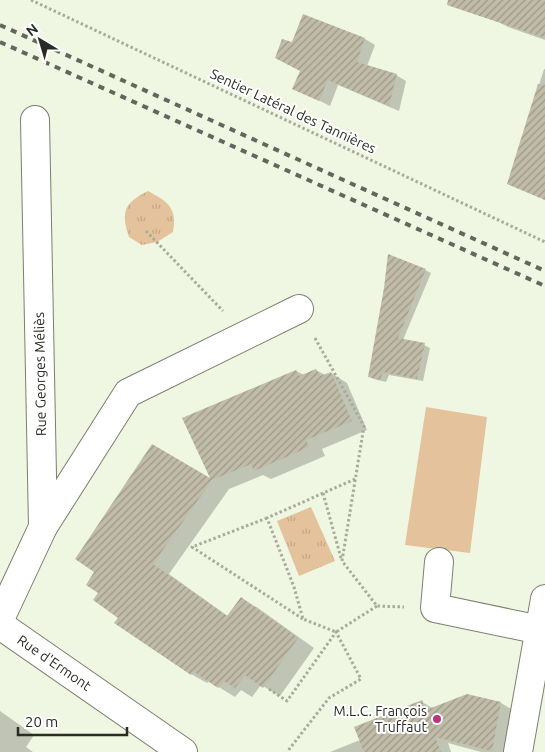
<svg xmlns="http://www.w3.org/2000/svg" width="545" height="752" viewBox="0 0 545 752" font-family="Ubuntu,sans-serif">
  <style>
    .park { fill: url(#park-tufts) }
    .garden { fill: #e4c29c }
    .shadow { fill: #0003 }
    .building { fill: url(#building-hatch) }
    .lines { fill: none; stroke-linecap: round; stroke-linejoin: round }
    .minor-casing { stroke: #79806e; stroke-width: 30 }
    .path { stroke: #a6ac9c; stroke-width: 3; stroke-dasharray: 2.5 2.5; stroke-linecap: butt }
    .minor { stroke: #fff; stroke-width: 28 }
    .rail { stroke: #63675b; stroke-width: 4; stroke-dasharray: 6 6; stroke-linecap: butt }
    .poi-dot { fill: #b53682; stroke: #fff; stroke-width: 2 }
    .labels { text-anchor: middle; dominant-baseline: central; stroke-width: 4; stroke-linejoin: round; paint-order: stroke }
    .street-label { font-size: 14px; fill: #292c24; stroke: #fff }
    .poi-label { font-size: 14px; fill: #292c24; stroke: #fff; text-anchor: end }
  </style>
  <defs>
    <pattern id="park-tufts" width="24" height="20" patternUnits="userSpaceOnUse" patternTransform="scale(1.25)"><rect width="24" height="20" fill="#e4c29c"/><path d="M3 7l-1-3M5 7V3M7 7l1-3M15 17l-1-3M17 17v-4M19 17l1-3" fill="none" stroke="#c4a786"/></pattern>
    <pattern id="building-hatch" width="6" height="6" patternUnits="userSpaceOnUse" patternTransform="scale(1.25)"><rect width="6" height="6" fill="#c0bca8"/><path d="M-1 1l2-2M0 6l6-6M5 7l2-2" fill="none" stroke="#9c9989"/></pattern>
  </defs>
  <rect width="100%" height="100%" fill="#eff6e2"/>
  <g class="park">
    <path d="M148,191C168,202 177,207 173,232L157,242L142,245L129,237C121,213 123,203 148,191Z"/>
    <polygon points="311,507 335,561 299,576 277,521"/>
  </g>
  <polygon class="garden" points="426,407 487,417 470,553 405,545"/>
  <g class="shadow">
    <polygon points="504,0 545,0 545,40 508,27 497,21"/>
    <polygon points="304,16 365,39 375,45 367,66 396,75 406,81 399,111 338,85 330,106 294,88 301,71 293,44"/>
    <polygon points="544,69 545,69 545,200 509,183"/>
    <polygon points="425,270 431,273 403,340 424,345 430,348 423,381 389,375 386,382 374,379 369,376 385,288"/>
    <polygon points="316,370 325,375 331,373 347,383 367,430 322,449 325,456 271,479 263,475 229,489 169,574 229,617 242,599 258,608 314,648 280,696 261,685 252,697 241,690 235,697 209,681 207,683 191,674 120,617 169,455 212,481 184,419 296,371 304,375"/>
    <polygon points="467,695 501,703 515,711 508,752 481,752 448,743 451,752 330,752 360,740 422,702 434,709"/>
    <polygon points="0,711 34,735 26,747 33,752 0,752"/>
  </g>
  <g class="building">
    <polygon points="448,0 545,0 545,38 447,5"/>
    <polygon points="303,14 365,38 357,62 397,74 389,106 328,80 319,101 292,89 300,71 275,58 282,39 292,42"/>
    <polygon points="538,84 545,85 545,200 507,184"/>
    <polygon points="388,254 426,269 398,338 425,343 417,379 383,372 380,380 368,377 384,288"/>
    <polygon points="316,369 320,376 331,372 352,421 306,440 309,447 254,471 251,464 212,480 153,564 227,616 241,597 298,638 263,688 245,675 235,688 224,681 218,688 193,671 191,675 114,623 118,618 93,600 98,593 86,585 94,572 75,559 152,444 210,478 182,418 296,370 299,376"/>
    <polygon points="467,694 501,702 492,751 435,737 441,752 364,752 354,727 422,700 426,710"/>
  </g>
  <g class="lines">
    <defs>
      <g id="minor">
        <polyline points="43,527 128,393 299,309"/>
        <polyline points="439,562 435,608 545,631"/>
        <polyline points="0,619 43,527 35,120"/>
        <path id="s1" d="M0,625L183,752"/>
        <polyline points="518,752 545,599"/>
      </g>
    </defs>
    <use href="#minor" class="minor-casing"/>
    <g class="path">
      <polyline points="31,0 545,242"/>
      <polyline points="146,231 223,311"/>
      <polyline points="315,338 364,426 342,561 377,606 404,607"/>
      <polyline points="355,479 267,518 294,587 303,619 336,632 377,606"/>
      <polyline points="323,493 341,558"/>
      <polyline points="267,518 192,547 303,619"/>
      <polyline points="269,689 287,701 336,632 361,679 329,698 287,752"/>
    </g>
    <use href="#minor" class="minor"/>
    <g class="rail">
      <polyline points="0,25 545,271"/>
      <polyline points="0,42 545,286"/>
    </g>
  </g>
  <circle class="poi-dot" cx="437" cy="719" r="5"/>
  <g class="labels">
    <g class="street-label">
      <text transform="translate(293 111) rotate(25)">Sentier Latéral des Tannières</text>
      <text transform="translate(40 374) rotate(-91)">Rue Georges Méliès</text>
      <text stroke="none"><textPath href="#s1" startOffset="66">Rue d'Ermont</textPath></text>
    </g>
    <g class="poi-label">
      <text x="427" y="711">M.L.C. François<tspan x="427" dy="16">Truffaut</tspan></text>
    </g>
  </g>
  <g transform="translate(40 40) rotate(322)" stroke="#ffffff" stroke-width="4" paint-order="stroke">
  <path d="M0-4L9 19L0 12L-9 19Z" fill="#292c24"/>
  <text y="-8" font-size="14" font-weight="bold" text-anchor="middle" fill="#292c24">N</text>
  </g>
  <path d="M18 727v8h109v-8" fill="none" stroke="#292c24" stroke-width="2.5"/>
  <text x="25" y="727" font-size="15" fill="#292c24" stroke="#ffffff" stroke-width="4" paint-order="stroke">20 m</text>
</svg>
